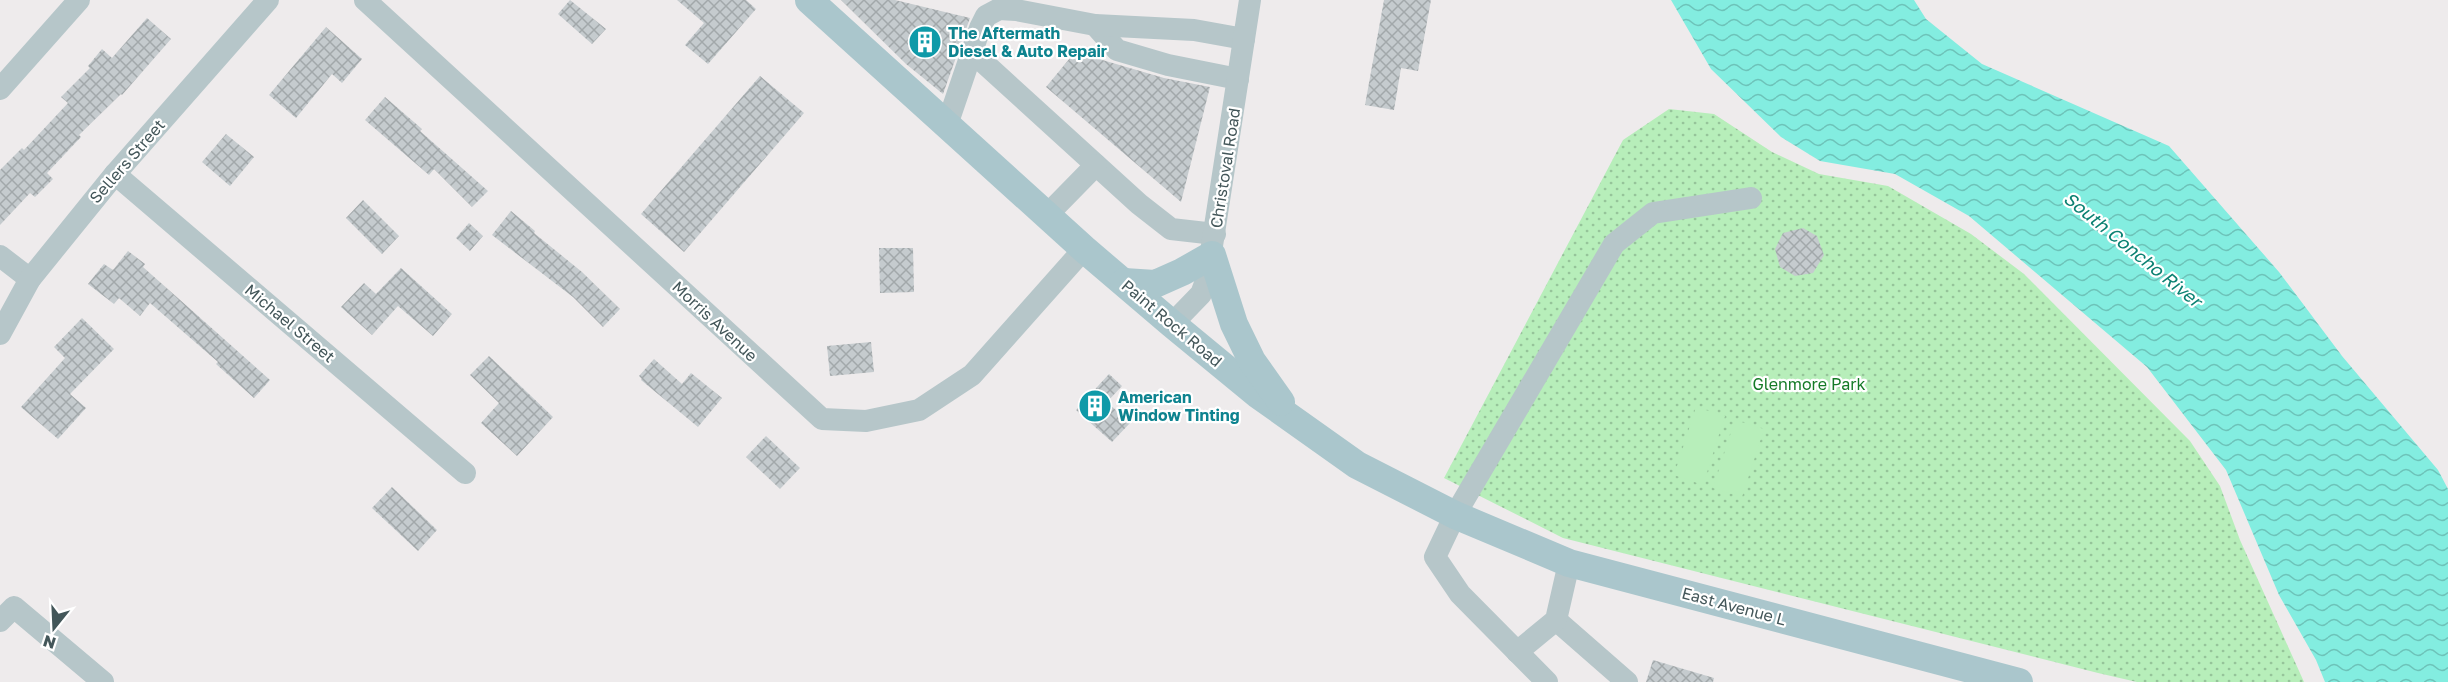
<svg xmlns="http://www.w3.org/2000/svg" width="2448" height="682" viewBox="0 0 2448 682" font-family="'Golos Text',sans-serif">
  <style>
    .park { fill: url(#park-dots) }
    .pitch { fill: #b7eeba }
    .water { fill: url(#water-waves) }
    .building { fill: url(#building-cross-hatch) }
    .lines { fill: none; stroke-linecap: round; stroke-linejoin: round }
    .minor { stroke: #b6c6c9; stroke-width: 22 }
    .major { stroke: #aac6cc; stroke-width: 28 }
    .labels { text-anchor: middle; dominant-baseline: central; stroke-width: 4.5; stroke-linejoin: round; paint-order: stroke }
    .culture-label { font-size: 16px; font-weight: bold; fill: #0d838f; stroke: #fff; text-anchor: start }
    .street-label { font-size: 16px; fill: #435659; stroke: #fff }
    .park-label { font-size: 16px; fill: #147a26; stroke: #fff }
    .water-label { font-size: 18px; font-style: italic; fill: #0b8172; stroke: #fff }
  </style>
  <defs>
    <pattern id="park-dots" width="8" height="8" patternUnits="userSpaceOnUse" patternTransform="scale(1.5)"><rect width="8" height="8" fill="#b7eeba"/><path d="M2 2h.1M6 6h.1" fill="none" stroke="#96c49a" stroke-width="1.8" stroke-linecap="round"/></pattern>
    <pattern id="water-waves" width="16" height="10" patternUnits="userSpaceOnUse" patternTransform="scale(1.5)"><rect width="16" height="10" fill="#83ede0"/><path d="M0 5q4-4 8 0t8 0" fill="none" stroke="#6dc3b9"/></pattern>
    <pattern id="building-cross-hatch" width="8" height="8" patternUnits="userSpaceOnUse" patternTransform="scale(1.5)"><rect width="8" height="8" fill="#c5cbce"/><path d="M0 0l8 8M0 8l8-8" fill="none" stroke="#a2a8aa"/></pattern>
  </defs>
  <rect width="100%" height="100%" fill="#eeebec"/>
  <polygon class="park" points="1669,109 1714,114 1772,152 1819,174 1888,186 1971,234 2024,274 2190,441 2220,486 2240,540 2304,682 2137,682 2098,673 1563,538 1444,478 1623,140"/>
  <g class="pitch">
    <polygon points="1696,407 1725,416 1703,485 1674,475"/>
    <polygon points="1735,420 1764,429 1742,497 1713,488"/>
  </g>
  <polygon class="water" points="1671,0 1914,0 1926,19 1982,64 2169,146 2279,272 2342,356 2438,470 2448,489 2448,682 2325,682 2316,660 2279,595 2226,470 2147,367 1969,216 1895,174 1820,161 1781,137 1711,69"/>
  <g class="building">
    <polygon points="570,0 606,29 592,44 558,14"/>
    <polygon points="677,0 746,0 756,9 708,64 685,45 704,23"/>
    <polygon points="841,0 895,0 970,18 943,94 906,64"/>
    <polygon points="1384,0 1431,0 1418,71 1401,68 1394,110 1365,105"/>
    <polygon points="147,18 171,39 122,95 121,94 79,135 81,137 47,173 53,179 35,197 30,193 0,225 0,170 22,148 24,150 68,103 61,97 90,68 88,66 102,49 112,58"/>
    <polygon points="326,27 362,59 342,83 332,74 296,118 269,95"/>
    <polygon points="1075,52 1164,78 1210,87 1181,202 1046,87"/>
    <polygon points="760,76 804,113 684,252 641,214"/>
    <polygon points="385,97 422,129 420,131 488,191 472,207 434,169 429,175 365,120"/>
    <polygon points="226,134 254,157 230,186 202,162"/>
    <polygon points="363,200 399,236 382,254 346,218"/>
    <polygon points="511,211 535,231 534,233 582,272 620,309 603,327 573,297 492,235"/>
    <polygon points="469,223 483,236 470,251 456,238"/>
    <polygon points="1803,228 1817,236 1824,255 1813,273 1795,276 1780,267 1775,249 1783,233"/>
    <polygon points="879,248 913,248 914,292 880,293"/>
    <polygon points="128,251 145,264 143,267 270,380 254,398 216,364 218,362 150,303 140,316 119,298 114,304 88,284 104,264 113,270"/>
    <polygon points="401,268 452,314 433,336 398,306 372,335 341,307 364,283 376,294"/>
    <polygon points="82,318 114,349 70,394 86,408 58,439 21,407 65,358 54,347"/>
    <polygon points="871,342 874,372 830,376 827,346"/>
    <polygon points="489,356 553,417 517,456 481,423 499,403 470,375"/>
    <polygon points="654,359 682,384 691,373 722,398 698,427 641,380 642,379 639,376"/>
    <polygon points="1109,374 1122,386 1107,402 1130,423 1112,442 1076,410"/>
    <polygon points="766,436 800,468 780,489 746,457"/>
    <polygon points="392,487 437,530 418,551 372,508"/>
    <polygon points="1653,660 1714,678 1713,682 1646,682"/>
  </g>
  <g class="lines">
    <g class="minor">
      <polyline points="365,0 822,419 866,421 919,410 972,375 1084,249"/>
      <polyline points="1095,25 1117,50 1168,65 1238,79"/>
      <polyline points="972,52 1139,204 1171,229 1215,234"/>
      <polyline points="0,89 79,0"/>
      <polyline points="947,125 980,28 986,16 999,9 1016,10 1095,25 1194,30 1244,39"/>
      <polyline points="115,174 465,473"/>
      <polyline points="1047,215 1096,165"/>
      <polyline points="0,256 30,279"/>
      <polyline points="1172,324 1201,294 1207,278 1250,0"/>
      <polyline points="0,334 30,279 115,174 268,0"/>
      <polyline points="1556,620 1627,682"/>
      <polyline points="0,621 14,607 103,682"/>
      <polyline points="1517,652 1556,620 1569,563"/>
      <polyline points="1547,682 1460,594 1435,557 1455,515 1614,244 1653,213 1751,198"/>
    </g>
    <g class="major">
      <polyline points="809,0 1084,249 1172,324 1257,394 1357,465 1455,515 1569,563 2019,682"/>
      <polyline points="1124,282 1155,284 1182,272 1212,255 1234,324 1252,361 1281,402"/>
    </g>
  </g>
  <defs>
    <symbol id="building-disc" viewBox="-11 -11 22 22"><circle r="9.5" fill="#0f9aa8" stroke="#fff"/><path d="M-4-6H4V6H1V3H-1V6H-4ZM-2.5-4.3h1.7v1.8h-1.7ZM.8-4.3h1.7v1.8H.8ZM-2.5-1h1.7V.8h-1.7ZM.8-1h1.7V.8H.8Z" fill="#fff"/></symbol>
  </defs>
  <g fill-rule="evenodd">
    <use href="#building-disc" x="906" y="23" width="38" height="38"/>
    <use href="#building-disc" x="1076" y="387" width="38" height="38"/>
  </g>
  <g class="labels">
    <g class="culture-label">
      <text x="948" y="33">The Aftermath<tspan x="948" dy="18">Diesel &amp; Auto Repair</tspan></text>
      <text x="1118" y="397">American<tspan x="1118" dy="18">Window Tinting</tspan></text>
    </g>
    <g class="street-label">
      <text transform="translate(127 161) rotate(-49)">Sellers Street</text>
      <text transform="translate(1225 168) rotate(-81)">Christoval Road</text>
      <text transform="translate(715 321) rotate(43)">Morris Avenue</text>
      <text transform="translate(290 323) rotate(40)">Michael Street</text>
      <text transform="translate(1172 323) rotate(40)">Paint Rock Road</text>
      <text transform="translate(1734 606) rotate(15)">East Avenue L</text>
    </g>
    <g class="park-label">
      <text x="1809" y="384">Glenmore Park</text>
    </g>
    <g class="water-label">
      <text transform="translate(2133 249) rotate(39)">South Concho River</text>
    </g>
  </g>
  <g transform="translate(54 628) rotate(198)" stroke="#ffffff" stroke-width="4.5" paint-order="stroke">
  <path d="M0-4.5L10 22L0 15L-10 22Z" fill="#435659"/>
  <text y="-9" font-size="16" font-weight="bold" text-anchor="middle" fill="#435659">N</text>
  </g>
</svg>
